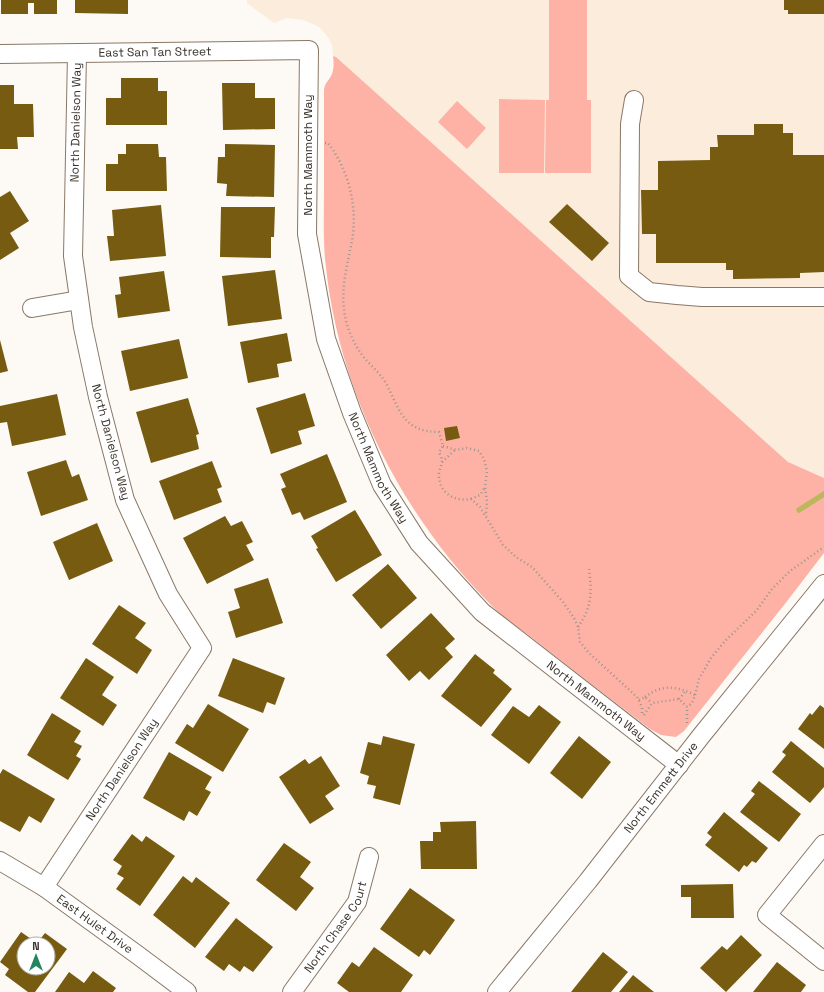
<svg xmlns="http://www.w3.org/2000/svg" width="824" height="992" viewBox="0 0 824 992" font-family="'Space Grotesk',sans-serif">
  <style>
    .built { fill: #fbecdc }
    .green { fill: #fdb2a5 }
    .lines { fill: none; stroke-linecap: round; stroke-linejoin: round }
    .stream { stroke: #bdb75b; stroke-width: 5.5 }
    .building { fill: #765b11; fill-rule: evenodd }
    .minor-casing { stroke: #8a7866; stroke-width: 20 }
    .path { stroke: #9b958f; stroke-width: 2.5; stroke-dasharray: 1 3; stroke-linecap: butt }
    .minor { stroke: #fff; stroke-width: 18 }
    .labels { text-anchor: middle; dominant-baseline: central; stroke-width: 4; stroke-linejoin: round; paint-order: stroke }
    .street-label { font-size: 12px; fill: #3a332b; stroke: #fff }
  </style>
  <rect width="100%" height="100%" fill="#fdf9f5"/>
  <polygon class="built" points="247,0 824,0 824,478 788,462 336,57 333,56 332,45 328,37 319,27 304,20 287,18 274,23 247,3"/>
  <g class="green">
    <polygon points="549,0 587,0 587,100 591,100 591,173 545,173 546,100 549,100"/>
    <path d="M333,56L336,57L788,462L824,478V553L788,600L684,731L676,737L661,735L650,729C613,701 577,673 541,645C525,632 507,621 493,607C400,514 337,389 325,258C323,235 324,210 324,186C324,154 324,122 324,90C325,82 328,82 331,76C334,70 334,63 333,56Z"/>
    <polygon points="499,99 545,100 544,173 499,173"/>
    <polygon points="457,101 486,128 467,149 438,122"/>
  </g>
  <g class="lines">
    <polyline class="stream" points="799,510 824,494"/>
  </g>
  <g class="building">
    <polygon points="1,0 57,0 57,14 34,14 34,3 28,3 28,14 1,14"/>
    <polygon points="75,0 128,0 128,14 75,13"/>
    <polygon points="784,0 824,0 824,14 788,14 788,10 784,10"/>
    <polygon points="121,78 158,78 158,91 167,91 167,125 106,125 106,98 121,98"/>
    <polygon points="222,83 255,83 255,98 275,98 275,129 223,130"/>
    <polygon points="0,85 14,85 14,104 33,104 34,137 17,137 18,149 0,149"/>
    <polygon points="754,124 783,124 783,133 793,133 793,155 824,155 824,272 800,273 800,278 733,279 733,270 726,270 726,263 656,263 656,234 642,234 641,190 658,190 658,161 710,160 710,147 718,147 717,135 754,135"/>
    <polygon points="126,144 158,144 159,157 166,157 167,191 106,191 106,164 118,164 118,154 126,154"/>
    <polygon points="225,144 275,145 274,197 226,196 227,184 217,183 218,157 225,157"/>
    <polygon points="10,191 29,221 10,233 19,248 0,260 0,197"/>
    <polygon points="567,204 609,243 592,261 549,222"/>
    <polygon points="161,205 166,256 110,261 107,236 114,236 112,210"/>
    <polygon points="221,207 275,207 274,237 271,237 271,258 220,257"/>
    <polygon points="275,270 282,319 228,326 222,276"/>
    <polygon points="164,271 170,311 118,318 115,295 121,294 119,277"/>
    <polygon points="287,333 292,361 277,364 279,377 248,383 240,342"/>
    <polygon points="179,339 188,378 130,391 121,351"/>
    <polygon points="0,340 8,371 0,373"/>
    <polygon points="305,393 315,426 298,431 302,444 271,454 256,408"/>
    <polygon points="57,394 66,435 12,446 7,422 0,423 0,406"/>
    <polygon points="188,398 199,434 196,435 199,449 151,463 136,412"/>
    <polygon points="457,426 460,438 446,441 444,428"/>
    <polygon points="327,454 347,502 304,520 300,512 292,515 281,489 286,487 280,474"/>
    <polygon points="66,460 72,477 79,474 88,500 41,516 27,472"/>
    <polygon points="212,461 222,487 217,489 222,502 174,520 159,481"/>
    <polygon points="355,510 382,555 336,582 316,549 318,548 311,536"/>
    <polygon points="225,516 231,526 242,521 253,542 246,545 254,560 207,584 183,538"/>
    <polygon points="97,523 113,561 69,580 53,542"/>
    <polygon points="388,564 417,598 381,629 352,595"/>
    <polygon points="268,578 283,623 236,638 228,612 240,608 234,589"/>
    <polygon points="119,605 146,623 135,638 152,650 137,674 92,644"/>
    <polygon points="431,613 455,639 445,648 453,657 429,680 420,671 409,681 386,655"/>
    <polygon points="475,654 495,670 493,673 512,689 481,727 441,696"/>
    <polygon points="86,658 114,677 102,695 117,705 103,726 60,698"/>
    <polygon points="233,658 285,678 275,705 267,702 263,713 218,696"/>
    <polygon points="208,704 249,729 223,772 175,743 187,724 193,728"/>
    <polygon points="539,705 561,722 529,764 491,735 513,706 529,717"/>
    <polygon points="820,705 824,708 824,749 798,729 810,713 812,715"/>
    <polygon points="52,713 81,731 74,742 82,746 76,756 81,759 68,780 27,755"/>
    <polygon points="383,736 415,744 400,805 373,798 376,786 367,784 369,776 360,773 368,742 381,745"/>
    <polygon points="579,736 611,762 582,799 550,773"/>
    <polygon points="791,741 824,768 824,787 810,803 772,772 786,755 782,752"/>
    <polygon points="169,752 212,777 205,789 211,792 197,816 189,811 184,821 143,798"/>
    <polygon points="321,756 340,786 325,796 334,809 310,824 279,777 305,759 309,764"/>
    <polygon points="3,769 55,799 41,823 29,816 20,832 0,821 0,774"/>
    <polygon points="759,781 801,814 779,842 740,812 755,794 751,791"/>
    <polygon points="724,812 768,848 756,863 752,861 747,867 744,865 739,872 705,845 712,837 707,833"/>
    <polygon points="476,821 477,869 421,869 420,841 433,841 433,832 441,832 440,822"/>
    <polygon points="132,834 142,842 146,836 175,856 140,906 116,889 124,878 117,874 122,866 113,860"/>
    <polygon points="284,843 311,862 300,877 314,888 296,911 256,880"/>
    <polygon points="183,876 192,883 196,877 230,903 195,948 153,915"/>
    <polygon points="733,884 734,918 691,918 691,897 681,897 681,885"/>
    <polygon points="410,888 455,920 430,955 424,950 419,957 380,929"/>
    <polygon points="236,918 273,947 253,972 244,966 240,972 229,964 224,971 205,957"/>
    <path d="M21,932L37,943L45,933L67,949L35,992H28L5,975L9,969L0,962ZM24,944H48V968H24Z"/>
    <polygon points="741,935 762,955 726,992 700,968 722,946 727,950"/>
    <polygon points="374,947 413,975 401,992 349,992 337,983 352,962 359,967"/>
    <polygon points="603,952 628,972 611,992 571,992"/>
    <polygon points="777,962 806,985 801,992 753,992"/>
    <polygon points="93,971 116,988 113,992 55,992 69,972 84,983"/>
    <polygon points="633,975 654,992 619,992"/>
  </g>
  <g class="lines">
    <defs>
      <g id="minor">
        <path id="s1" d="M0,54L309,50L307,234L326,339L352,413L382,485L419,543L482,612L679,765"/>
        <polyline points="634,100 630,124 629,276 649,292 677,295 702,297 824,297"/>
        <polyline points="32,308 79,300"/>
        <polyline points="824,844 767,915 824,961"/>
        <path id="s2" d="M0,861L44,887L139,956L187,992"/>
        <path id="s3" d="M44,887L202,648L168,594L125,500L98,397L83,327L73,256L77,54"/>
        <path id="s4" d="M292,992L357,902L369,857"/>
        <path id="s5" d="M497,992L588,881L701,736L824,584"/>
      </g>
    </defs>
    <use href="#minor" class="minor-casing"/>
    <g class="path">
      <path d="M325,143H328C349,170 358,208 352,241C347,266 340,290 345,316C347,328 353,342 360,352C368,364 380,372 387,385C400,412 405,432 439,432L443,446L439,452C440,455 442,458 442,461C442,466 438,471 439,477C440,494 456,502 471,499L480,507L503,545L516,557L532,567L563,602L574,618L578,627L580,642L589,653L637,697L642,707V714"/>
      <polyline points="443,446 456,450 467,448 479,451 484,459 487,471 485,487 487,501 486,516"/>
      <polyline points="442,462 455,450"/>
      <polyline points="471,499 480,495 485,487"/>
      <path d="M578,627C592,607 592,593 589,569"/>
      <polyline points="695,695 699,679 711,658 725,641 757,610 772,589 790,571 824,547"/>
      <path d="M645,697C662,684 676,686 695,695L692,703L687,707"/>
      <polyline points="679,699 686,691"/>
      <polyline points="639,700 645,697 652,703"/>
      <polyline points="644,715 652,703 679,699 687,707 687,724"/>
    </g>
    <use href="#minor" class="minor"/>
  </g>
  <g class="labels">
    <g class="street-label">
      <text stroke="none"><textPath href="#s1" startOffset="155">East San Tan Street</textPath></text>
      <text stroke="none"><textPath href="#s3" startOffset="837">North Danielson Way</textPath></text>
      <text transform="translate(308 155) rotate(-90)">North Mammoth Way</text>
      <text transform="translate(111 442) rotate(75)">North Danielson Way</text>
      <text stroke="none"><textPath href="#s1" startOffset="739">North Mammoth Way</textPath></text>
      <text stroke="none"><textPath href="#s1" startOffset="1063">North Mammoth Way</textPath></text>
      <text stroke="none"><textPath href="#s3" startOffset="141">North Danielson Way</textPath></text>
      <text stroke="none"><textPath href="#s5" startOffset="262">North Emmett Drive</textPath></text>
      <text stroke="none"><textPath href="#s2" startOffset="114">East Hulet Drive</textPath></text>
      <text stroke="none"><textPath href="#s4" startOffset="79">North Chase Court</textPath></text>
    </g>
  </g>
  <g transform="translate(36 956)"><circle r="19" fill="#ffffff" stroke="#b0adaa"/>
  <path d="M0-3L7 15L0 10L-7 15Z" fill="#218660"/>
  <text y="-6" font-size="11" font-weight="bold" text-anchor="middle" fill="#3a332b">N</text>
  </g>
</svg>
